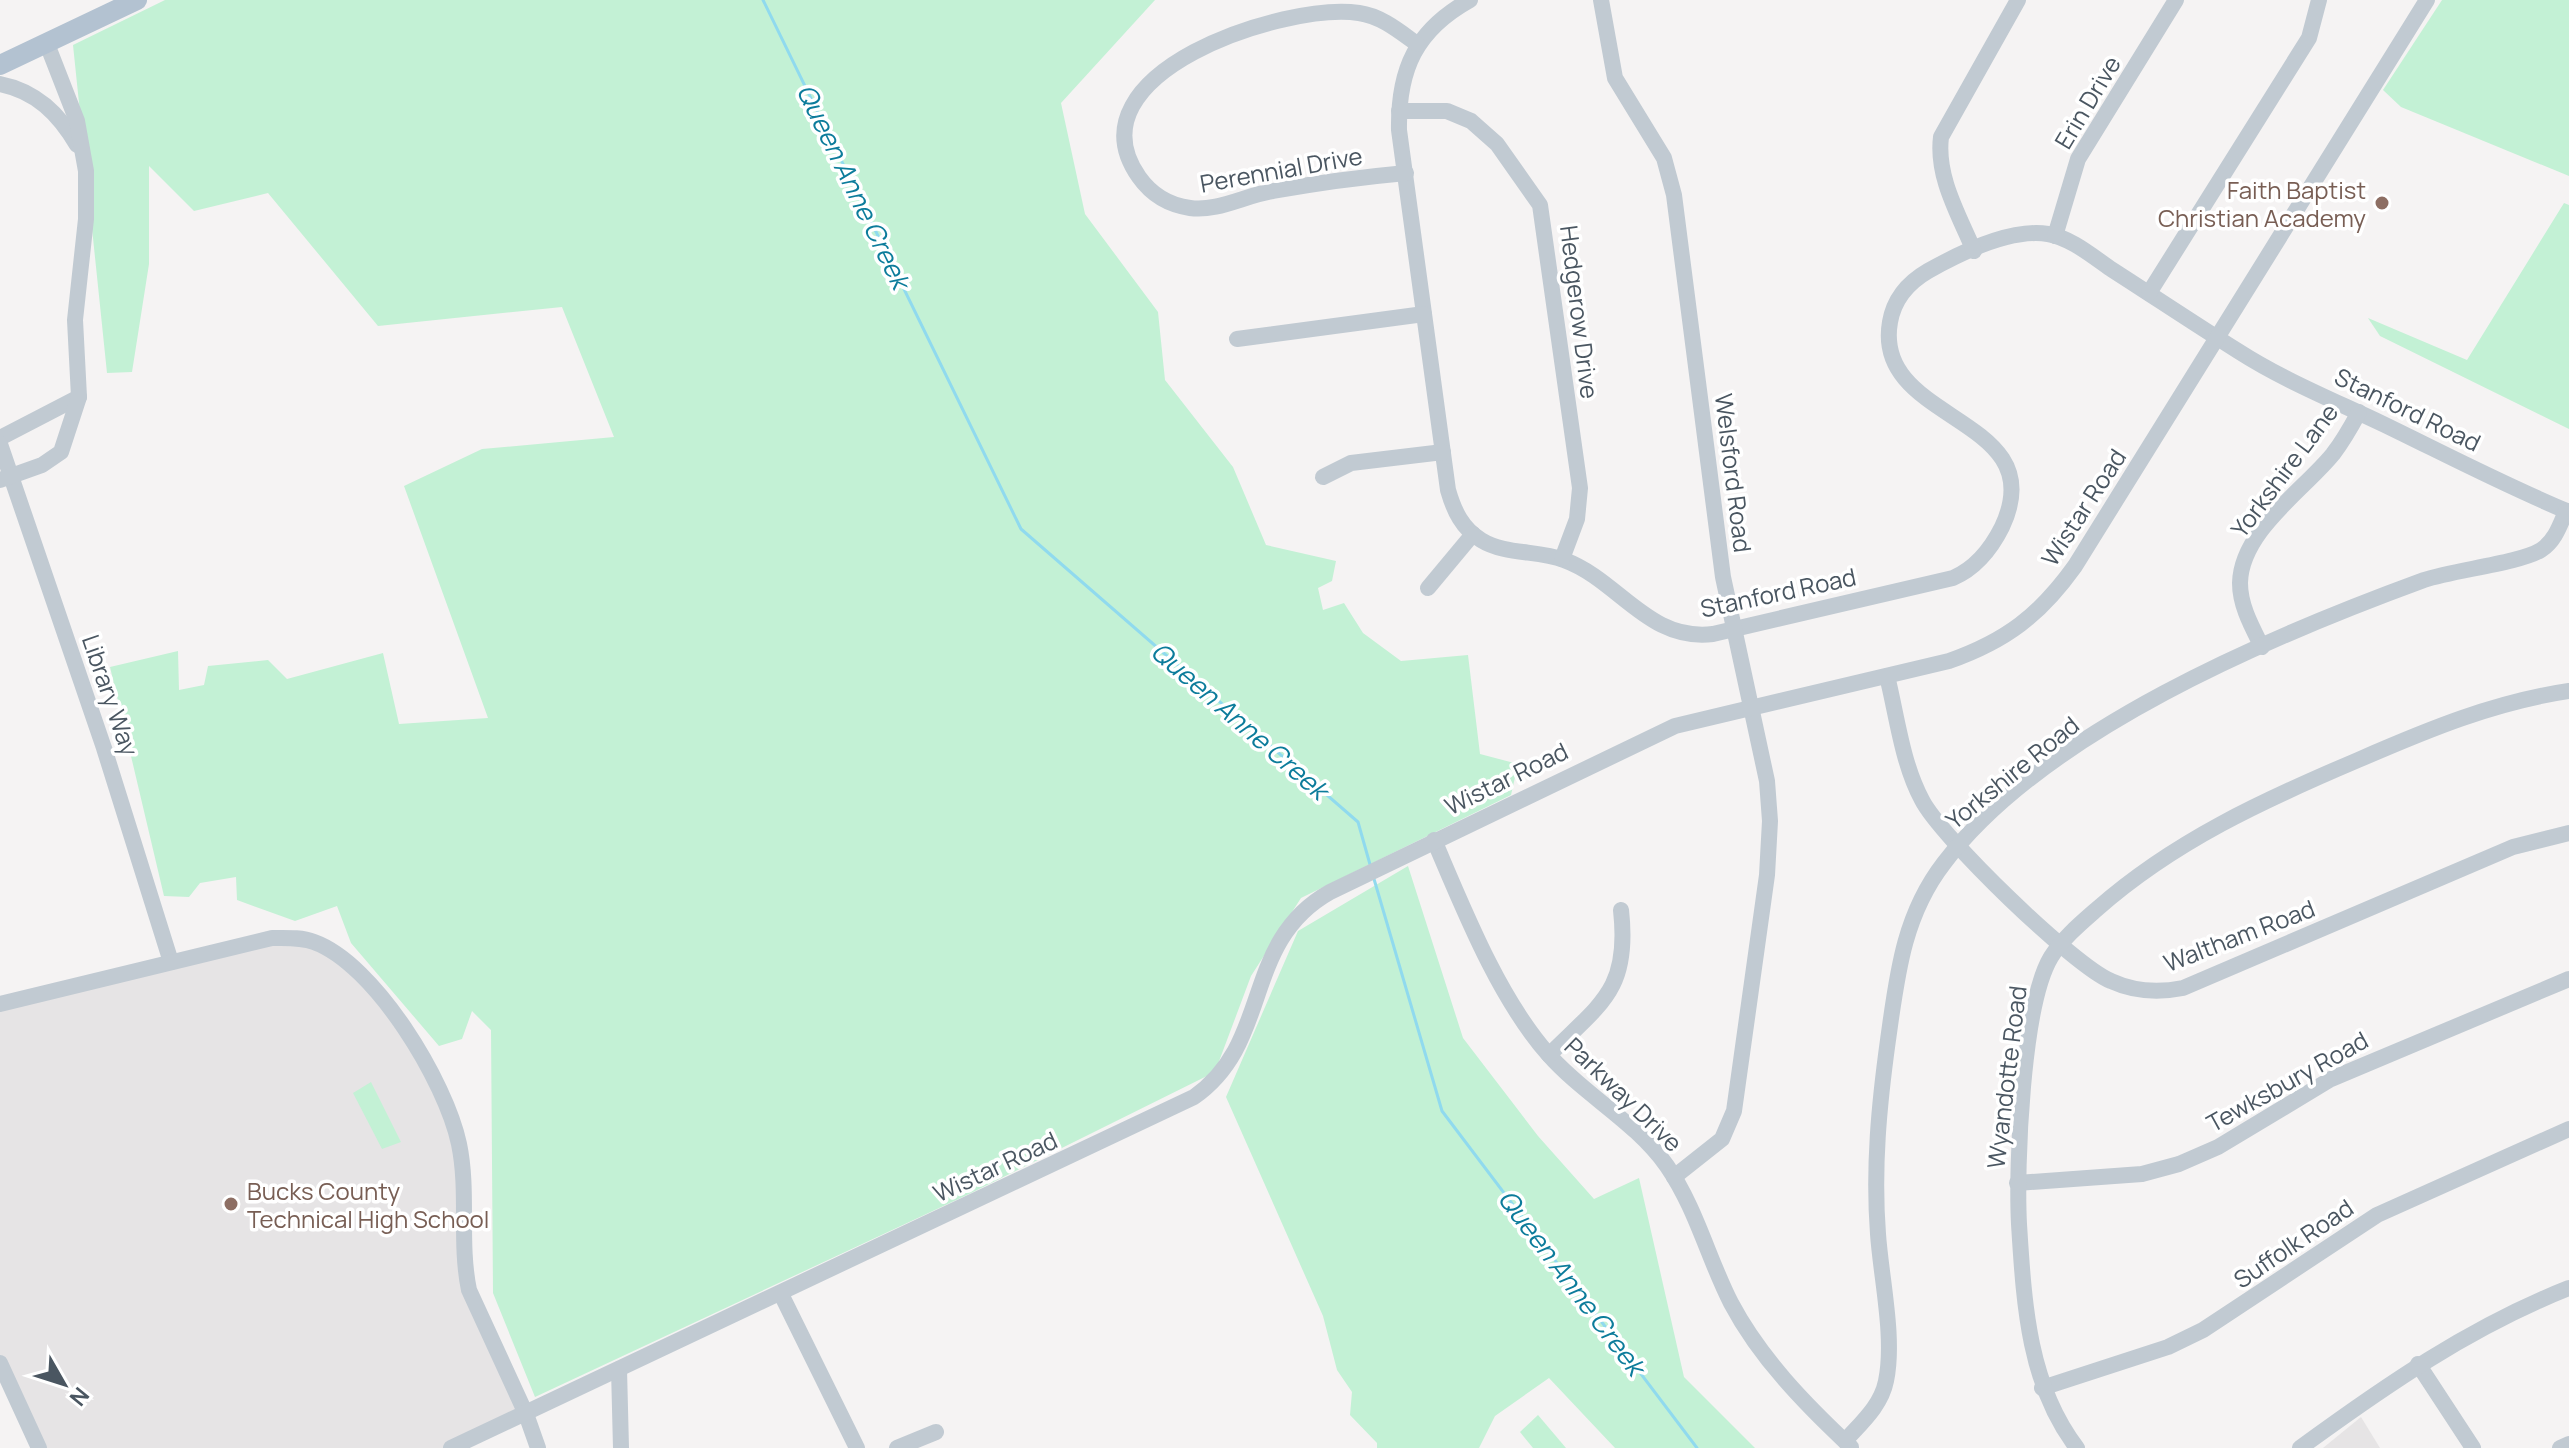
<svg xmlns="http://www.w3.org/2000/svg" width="2569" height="1448" viewBox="0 0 2569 1448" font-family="Manrope,sans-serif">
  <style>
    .education { fill: #e6e4e5 }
    .green { fill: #c3f1d5 }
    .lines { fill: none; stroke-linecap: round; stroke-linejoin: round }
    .stream { stroke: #90daee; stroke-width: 3 }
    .minor { stroke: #c1cad2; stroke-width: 16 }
    .major { stroke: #b3c2d1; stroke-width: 20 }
    .education-dot { fill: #8d6e63; stroke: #fff; stroke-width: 3 }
    .labels { text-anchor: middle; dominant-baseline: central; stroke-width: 7; stroke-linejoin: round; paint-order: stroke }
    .street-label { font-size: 24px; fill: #4a5661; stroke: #fff }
    .education-label { font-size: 24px; fill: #785e54; stroke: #fff; text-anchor: end }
    .water-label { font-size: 26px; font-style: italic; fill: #0c7c9b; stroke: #fff }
  </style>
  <rect width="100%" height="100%" fill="#f5f3f3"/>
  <g class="education">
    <polygon points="272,938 337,954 412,1038 452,1115 464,1268 526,1414 452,1448 39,1448 0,1363 0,1004"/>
    <polygon points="2361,1417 2380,1448 2323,1448"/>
  </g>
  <g class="green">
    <polygon points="165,0 1155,0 1061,103 1085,214 1158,312 1165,380 1233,467 1266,545 1336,561 1332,581 1318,588 1323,610 1344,603 1363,633 1401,661 1468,655 1480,754 1518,764 1511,795 1301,898 1251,976 1215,1072 967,1195 535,1397 493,1293 491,1030 472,1011 462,1039 439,1046 351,943 337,906 295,921 237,900 236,877 200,883 189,897 164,896 110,667 178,651 179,690 204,685 208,666 268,660 287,679 383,653 399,724 488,718 404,486 482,449 614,437 562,307 378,326 268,193 194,211 149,166 149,264 132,372 107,373 73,45"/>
    <polygon points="2442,0 2569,0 2569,176 2401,107 2383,90"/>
    <polygon points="2564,203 2569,205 2569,429 2380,336 2368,318 2467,360"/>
    <polygon points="1408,866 1463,1038 1538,1136 1594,1199 1639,1178 1684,1377 1755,1448 1615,1448 1549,1378 1495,1416 1479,1448 1377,1448 1377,1443 1350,1415 1352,1392 1337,1370 1323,1316 1226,1097 1298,931"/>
    <polygon points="371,1082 401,1142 382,1149 353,1093"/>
    <polygon points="1538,1415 1566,1448 1533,1448 1520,1432"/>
  </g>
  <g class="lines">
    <g class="stream">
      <polyline points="763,0 1021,529 1358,822 1371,868"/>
      <polyline points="1374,879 1442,1111 1697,1448"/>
    </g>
    <g class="minor">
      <path d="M1470,0C1416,30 1398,69 1399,130L1448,490C1454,511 1462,528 1481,540C1505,555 1538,550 1564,560C1619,580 1648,642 1713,634L1953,578C1976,568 1991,549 2002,527C2055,415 1872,424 1890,322C1894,299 1909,282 1928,271C1960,253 2011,228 2048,234C2071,238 2092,256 2111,269C2153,296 2195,324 2238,351C2283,380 2335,401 2383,424C2445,454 2506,486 2569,512"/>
      <polyline points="1601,0 1615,78 1664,158 1674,195 1723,577 1767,781 1770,821 1767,875 1734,1111 1722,1139 1674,1177"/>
      <path d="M0,84C36,91 59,114 77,145"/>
      <polyline points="1399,111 1447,111 1471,121 1497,144 1540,205 1580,488 1577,519 1562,559"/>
      <path d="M1406,173C1362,177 1317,183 1273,191C1246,195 1217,212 1190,208C1169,205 1151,194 1139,177C1066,73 1286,2 1359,13C1381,16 1399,31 1417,44"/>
      <polyline points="2055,236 2078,159 2176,0"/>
      <path d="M1974,251C1959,215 1936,177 1941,137L2018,0"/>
      <polyline points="2149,293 2309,38 2319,0"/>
      <polyline points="1237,339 1424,314"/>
      <polyline points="0,438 79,397"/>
      <polyline points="0,444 104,748 171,962"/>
      <polyline points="1323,477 1351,463 1443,452"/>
      <polyline points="0,480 42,465 61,452 79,397 75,320 86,219 86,171 77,121 47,44"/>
      <polyline points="1428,588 1473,534"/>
      <path d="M2262,647C2252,627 2240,606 2240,583C2241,531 2304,490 2333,454C2343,441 2351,427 2359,412"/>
      <path d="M1887,676C1897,716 1902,763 1922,800C1940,836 2074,966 2111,981C2135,992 2158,993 2183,988L2513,847L2569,833"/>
      <path d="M1434,840C1464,910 1498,997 1548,1054C1584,1095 1635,1121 1667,1166C1696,1208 1708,1258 1731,1303C1760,1358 1806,1405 1851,1447"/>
      <path d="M0,1004L272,938C286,938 301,937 314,942C375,964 446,1082 459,1144C469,1192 459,1242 469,1290L526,1414L538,1448"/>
      <path d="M1549,1055C1601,1003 1630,990 1621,910"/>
      <polyline points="2017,1183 2142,1174 2179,1164 2218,1147 2331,1079 2569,979"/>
      <polyline points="781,1294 857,1448"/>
      <polyline points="0,1363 39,1448"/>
      <polyline points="2418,1364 2473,1448"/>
      <polyline points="619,1369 621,1448"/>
      <polyline points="2042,1388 2168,1347 2203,1330 2377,1215 2569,1129"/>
      <path d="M1845,1441C1861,1423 1881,1406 1886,1381C1895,1338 1881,1278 1878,1234C1873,1168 1879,1105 1888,1040C1897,976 1903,916 1944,863C2044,731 2271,636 2424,580C2454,570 2520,563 2541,550C2555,541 2560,525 2566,511"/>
      <path d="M451,1448L1194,1097C1273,1042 1241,942 1330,892L1675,726L1949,661C2006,641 2040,615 2075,566L2427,0"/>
      <polyline points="897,1448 936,1432"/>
      <path d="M2077,1448C2028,1384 2024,1303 2019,1224C2016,1166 2022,1005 2051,957C2063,938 2081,923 2097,909C2174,841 2264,800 2358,760C2427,730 2494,702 2569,691"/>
      <path d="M2300,1448C2385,1386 2470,1327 2569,1288"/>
      <polyline points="2560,1448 2569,1444"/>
    </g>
    <polyline class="major" points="0,65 137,0"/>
  </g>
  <g class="education-dot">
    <circle cx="2382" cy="203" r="8"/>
    <circle cx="231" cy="1204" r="8"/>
  </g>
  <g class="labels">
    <g class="street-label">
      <text transform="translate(2087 102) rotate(-59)">Erin Drive</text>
      <text transform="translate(1281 169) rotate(-10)">Perennial Drive</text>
      <text transform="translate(1580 312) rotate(83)">Hedgerow Drive</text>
      <text transform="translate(2408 409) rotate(26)">Stanford Road</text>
      <text transform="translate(2284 470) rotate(-53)">Yorkshire Lane</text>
      <text transform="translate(1734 473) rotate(83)">Welsford Road</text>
      <text transform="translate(2083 507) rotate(-57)">Wistar Road</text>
      <text transform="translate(1778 592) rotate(-12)">Stanford Road</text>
      <text transform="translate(111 695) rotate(71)">Library Way</text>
      <text transform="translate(2012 772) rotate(-39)">Yorkshire Road</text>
      <text transform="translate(1506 778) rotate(-26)">Wistar Road</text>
      <text transform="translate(2239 935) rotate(-21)">Waltham Road</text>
      <text transform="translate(2006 1077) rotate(-83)">Wyandotte Road</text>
      <text transform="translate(2287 1081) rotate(-29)">Tewksbury Road</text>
      <text transform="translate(1624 1094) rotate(44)">Parkway Drive</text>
      <text transform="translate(995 1166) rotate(-25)">Wistar Road</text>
      <text transform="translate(2293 1243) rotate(-34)">Suffolk Road</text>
    </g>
    <g class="education-label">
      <text x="2366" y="189">Faith Baptist<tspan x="2366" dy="28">Christian Academy</tspan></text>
      <text x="247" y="1190" text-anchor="start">Bucks County<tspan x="247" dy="28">Technical High School</tspan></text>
    </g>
    <g class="water-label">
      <text transform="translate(854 186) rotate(64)">Queen Anne Creek</text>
      <text transform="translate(1240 720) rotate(41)">Queen Anne Creek</text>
      <text transform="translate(1572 1282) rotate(53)">Queen Anne Creek</text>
    </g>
  </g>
  <g transform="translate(64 1384) rotate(129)" stroke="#ffffff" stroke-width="6" paint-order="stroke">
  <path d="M0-6L14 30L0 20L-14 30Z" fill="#4a5661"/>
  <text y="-12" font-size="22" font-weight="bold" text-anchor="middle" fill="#4a5661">N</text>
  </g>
</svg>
